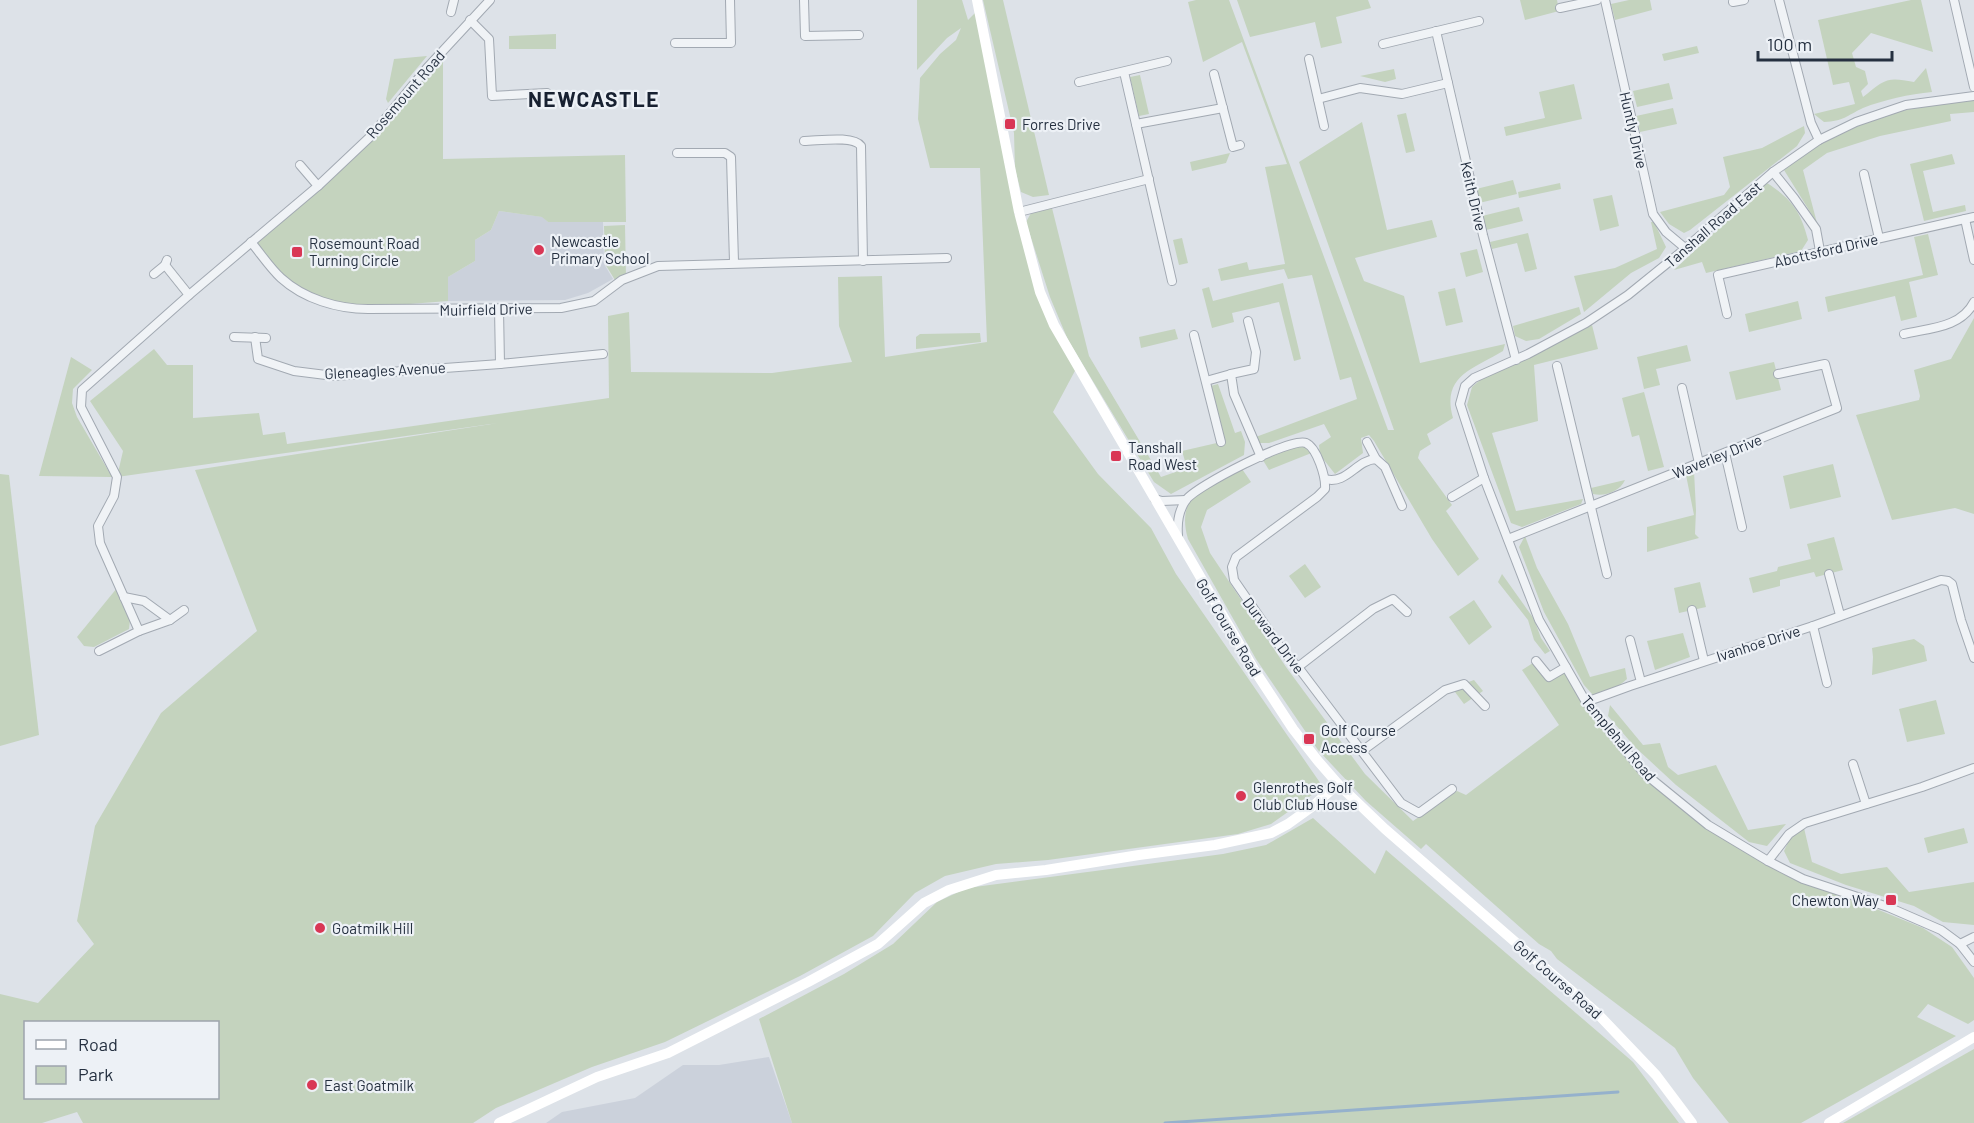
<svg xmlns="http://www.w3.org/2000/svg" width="1974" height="1123" viewBox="0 0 1974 1123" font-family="Barlow,sans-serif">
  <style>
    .built { fill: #cbd1db }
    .green { fill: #c4d3be; fill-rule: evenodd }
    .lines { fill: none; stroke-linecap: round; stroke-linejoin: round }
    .stream { stroke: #95b1cc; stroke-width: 3 }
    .street-casing { stroke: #a2a9b2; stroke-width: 10 }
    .street { stroke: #f0f3f6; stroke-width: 8 }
    .secondary { stroke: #fff; stroke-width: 10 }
    .poi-dot { fill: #d93755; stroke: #edf1f6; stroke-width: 2 }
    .labels { text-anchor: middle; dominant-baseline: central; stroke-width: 4.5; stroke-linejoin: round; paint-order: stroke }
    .street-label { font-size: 15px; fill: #253040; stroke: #edf1f6 }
    .poi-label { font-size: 15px; fill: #253040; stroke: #edf1f6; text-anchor: start }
    .district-label { font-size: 21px; font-weight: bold; letter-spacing: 1.5px; fill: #182131; stroke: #edf1f6 }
  </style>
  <rect width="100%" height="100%" fill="#dde2e8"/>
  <g class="built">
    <polygon points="499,211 543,217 548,222 603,222 604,264 613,279 588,293 565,300 448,301 448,277 475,261 475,240 491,230"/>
    <polygon points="769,1057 792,1123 546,1123 562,1112 635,1098 683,1065 719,1065"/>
  </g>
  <g class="green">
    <path d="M917,0H962L968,20L979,9L1031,261L1077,367L1053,412L1098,474L1151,528L1176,574L1323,787L1271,824L1238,834L1048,860L996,864L945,876L915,893L873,936L800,976L665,1042L592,1067L496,1108L473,1123H83L77,1112L42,1123H0V994L38,1003L94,944L77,921L95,826L161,713L257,631L195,470L498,423L117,477L123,451L90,401L154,349L167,365H193V418L259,413L263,435L285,432L287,444L609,398L608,316L629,312L631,372L772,373L852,362L839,326L838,277L882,276L885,357L987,342L980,168H930L918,119L920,78L940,54L956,40L961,28L947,38L917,70ZM26,1022H218V1098H26Z"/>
    <polygon points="983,0 1003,0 1049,195 1033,197 1021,192 1015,169 1014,133"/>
    <path d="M1196,0H1229L1388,430H1394L1299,162L1362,122L1387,230L1432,220L1437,237L1355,258L1364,281L1404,296L1420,363L1505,344L1503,351C1473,369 1441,376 1453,418L1427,434L1431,444L1420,451L1418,458L1452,505L1446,511L1479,559L1458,576L1432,539L1374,441L1369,435L1361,438L1363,453L1335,474L1320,455L1319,445L1331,437L1324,424L1269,443H1260L1253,438L1357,399L1351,377L1340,380L1312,275L1288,279L1284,269L1221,281L1218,269L1247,262L1249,270L1285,264L1265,167L1287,164L1242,42L1203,62L1188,2Z"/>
    <polygon points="1237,0 1368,0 1371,8 1336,17 1342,43 1321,48 1315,22 1250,37"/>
    <polygon points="1520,0 1557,0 1559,11 1525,20"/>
    <polygon points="1629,0 1650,0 1652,10 1615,20 1611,4"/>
    <path d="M1911,0H1921L1933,52L1871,33L1852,53L1856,67L1865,71L1868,84L1861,91L1863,97C1884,80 1886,76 1914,82L1926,68L1932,92C1910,94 1883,100 1863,108C1846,116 1844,121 1824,122L1814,114L1855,104L1849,82L1833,85L1818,20Z"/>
    <polygon points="556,34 556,49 509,49 509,36"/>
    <polygon points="1697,46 1699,53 1664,61 1662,54"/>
    <polygon points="443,51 443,159 625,155 626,222 548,222 542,217 499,211 491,230 475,240 475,261 448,277 448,301 346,309 308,295 282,278 251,242 371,135"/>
    <polygon points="427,56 388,103 386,99 394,59"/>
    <polygon points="1394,69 1396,79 1385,82 1360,76"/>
    <polygon points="1140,75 1149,114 1139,116 1130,77"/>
    <polygon points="1669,83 1673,99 1637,107 1633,91"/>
    <polygon points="1574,84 1582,119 1506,136 1504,127 1545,118 1539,92"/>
    <path d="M1974,100V112L1950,114L1951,121L1880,136L1827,153L1803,170L1817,223L1784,170C1836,123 1906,105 1974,100Z"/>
    <polygon points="1673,108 1677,124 1640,132 1636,116"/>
    <polygon points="1406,113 1415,151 1406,153 1397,115"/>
    <polygon points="1804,126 1805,133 1797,146 1690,230 1684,233 1669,224 1660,212 1724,195 1730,187 1723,157 1762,148"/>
    <polygon points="1230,153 1226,163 1192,171 1190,162"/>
    <polygon points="1952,154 1955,164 1923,171 1933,212 1965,205 1966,211 1924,221 1910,164"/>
    <polygon points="1513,180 1517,194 1479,203 1476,189"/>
    <polygon points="1560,183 1561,189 1519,198 1518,192"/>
    <path d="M1767,183C1792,199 1801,212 1808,240L1801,251L1706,273L1702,262L1674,270Z"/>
    <polygon points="1612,195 1619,226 1600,231 1593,199"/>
    <polygon points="1519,207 1523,221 1486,230 1482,216"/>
    <polygon points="1052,208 1089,356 1161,477 1187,468 1182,451 1221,442 1207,387 1218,384 1235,433 1241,431 1245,442 1244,455 1171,494 1154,482 1068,340 1050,297 1026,222 1031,213"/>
    <polygon points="1651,222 1654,222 1666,247 1659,258 1631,273 1584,312 1574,276 1615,268 1657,249"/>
    <polygon points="625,225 626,276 618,281 615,280 605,264 604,226"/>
    <polygon points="1528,233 1537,269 1525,272 1517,243 1492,249 1490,242"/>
    <polygon points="1928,234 1938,275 1909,282 1917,317 1901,321 1895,296 1828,312 1825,297 1923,275 1914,237"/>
    <polygon points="1182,238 1188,263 1179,265 1173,240"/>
    <polygon points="1477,249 1483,272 1466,277 1460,253"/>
    <polygon points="1283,283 1301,359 1294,361 1279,302 1232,313 1234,322 1212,328 1202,289 1209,287 1213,301"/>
    <polygon points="1455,288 1463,322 1446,326 1438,292"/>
    <polygon points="1798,301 1802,319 1749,332 1745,314"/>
    <polygon points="1579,307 1581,314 1539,339 1526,341 1515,336 1513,326"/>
    <polygon points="1974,318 1974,514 1955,508 1892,520 1856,415 1919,400 1920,396 1914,370 1951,359"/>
    <polygon points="1592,325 1598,349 1534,365 1538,421 1492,433 1516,511 1583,499 1581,504 1522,527 1511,523 1467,405 1472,387 1486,375 1533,355"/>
    <polygon points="1175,329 1178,339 1141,348 1139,337"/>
    <polygon points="980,333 981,342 916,349 916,337 920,334"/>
    <polygon points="1687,345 1691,361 1656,369 1660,385 1644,389 1637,357"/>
    <polygon points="71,357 92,370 73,389 72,403 77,417 112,477 39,476"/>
    <polygon points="1774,362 1781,390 1736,400 1729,372"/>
    <polygon points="1644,392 1664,467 1648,471 1639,435 1632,437 1622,398"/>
    <polygon points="1298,443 1314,452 1269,470 1261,457"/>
    <polygon points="1833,464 1841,497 1790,509 1783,476"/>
    <path d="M1240,466L1251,482L1207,510L1201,527L1210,553L1286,667L1365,774L1413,821L1457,791L1466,795L1559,725L1522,670L1536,661L1549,677L1566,667L1586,702L1644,773L1708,825L1803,879L1923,928L1952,947L1974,978V1020L1968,1024L1928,1004L1917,1017L1956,1036L1801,1123H1729L1693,1078L1675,1048L1557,959L1551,951L1539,944L1426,844L1421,849L1366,801L1318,750L1256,659L1188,539C1175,494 1207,486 1240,466Z"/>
    <polygon points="1694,471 1696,510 1695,534 1699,538 1647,552 1647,527 1694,515 1686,475"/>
    <polygon points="0,474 9,475 39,735 0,746"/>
    <path d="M1625,480C1620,491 1605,497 1593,494L1591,488Z"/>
    <path d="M1525,536L1537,568L1568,624L1590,677L1625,668L1627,679C1617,688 1607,693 1593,695L1584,685L1544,612L1519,547Z"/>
    <polygon points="1834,537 1843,570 1816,577 1814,572 1780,580 1780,586 1753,593 1749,578 1777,571 1778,567 1811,559 1807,544"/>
    <polygon points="1305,564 1321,587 1305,598 1289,576"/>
    <polygon points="1502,574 1534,619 1541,638 1550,651 1545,654 1534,640 1528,620 1498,582"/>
    <polygon points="1700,582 1706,607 1679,613 1674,588"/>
    <polygon points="117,588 130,620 129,629 94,647 84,646 77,637"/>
    <polygon points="1474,600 1492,627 1469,645 1449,617"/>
    <polygon points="1683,633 1690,657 1655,670 1647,641"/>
    <polygon points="1914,639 1924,646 1927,661 1872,675 1873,657 1872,648"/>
    <polygon points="1474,680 1483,691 1464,704 1452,688"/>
    <polygon points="1936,700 1945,734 1907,742 1899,709"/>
    <polygon points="1610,705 1643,745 1660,743 1668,767 1678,775 1716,765 1748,830 1786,824 1767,846 1749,842 1676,785 1635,747 1608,716"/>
    <polygon points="1313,818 1375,874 1386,850 1633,1062 1679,1123 792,1123 759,1019 844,974 893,944 937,902 967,888 1223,854 1266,845"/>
    <polygon points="1804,828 1812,862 1841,874 1887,867 1909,892 1974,882 1974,925 1943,922 1914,906 1846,885 1790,863 1784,851 1791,836"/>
    <polygon points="1964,828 1968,843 1928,853 1924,838"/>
    <polygon points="1974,1049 1974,1123 1843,1123"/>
  </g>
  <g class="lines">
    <polyline class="stream" points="1165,1123 1618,1092"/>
    <defs>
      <g id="street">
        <polyline points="804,0 805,36 859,35"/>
        <polyline points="1605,0 1653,214 1666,232 1685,248"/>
        <polyline points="1779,0 1811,123 1819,140"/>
        <polyline points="1954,0 1974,87"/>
        <polyline points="1733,2 1744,0"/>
        <polyline points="1560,8 1597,0"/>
        <polyline points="451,12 454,0"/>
        <polyline points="470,20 489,39 492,96 547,93"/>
        <polyline points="1436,31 1483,235 1516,360"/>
        <polyline points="675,43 731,43 730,0"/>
        <polyline points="1383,44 1479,21"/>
        <polyline points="1309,59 1324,126"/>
        <polyline points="1124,72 1172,281"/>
        <polyline points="1214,74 1233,147 1240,145"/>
        <polyline points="1079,82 1167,61"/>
        <polyline points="1974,96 1906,105 1856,122 1819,140 1773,172 1680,253 1628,295 1586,323 1528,354 1474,378 1465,386 1460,404 1484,478 1539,620 1586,702 1644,773 1708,825 1768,861 1803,879 1888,907 1941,930 1960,944 1974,962"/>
        <polyline points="1318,99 1360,88 1402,94 1448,83"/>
        <polyline points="1136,124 1223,108"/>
        <path d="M804,141C818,141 853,135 861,146L863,261"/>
        <polyline points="677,153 725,153 731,157 734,262"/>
        <polyline points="300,165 318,186"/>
        <polyline points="1773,172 1794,198 1816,229 1820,251"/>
        <polyline points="1864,174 1879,238"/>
        <polyline points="1019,212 1149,179"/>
        <polyline points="1965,219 1974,260"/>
        <path d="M251,242C261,254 270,268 281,278C304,299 338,309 368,309L561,308L594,301L622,280L658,266L947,258"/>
        <polyline points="165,265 189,295"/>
        <polyline points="154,274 165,265 167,260"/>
        <polyline points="499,309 500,364"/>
        <polyline points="1727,314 1718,275 1974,217"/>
        <polyline points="1248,321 1256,352 1254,369 1231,374 1234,394 1261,457"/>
        <path d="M1904,334C1929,328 1961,328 1974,302"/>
        <polyline points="1194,335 1221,442"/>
        <polyline points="234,337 266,338"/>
        <polyline points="255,337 258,359 294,371 334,376 500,364 603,354"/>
        <polyline points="1557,366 1607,574"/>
        <polyline points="1206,381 1231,374"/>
        <polyline points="1682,388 1699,463"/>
        <polyline points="1367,442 1376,459"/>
        <polyline points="1725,453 1742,527"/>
        <path d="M1325,479C1347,485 1356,460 1376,459L1385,467L1402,506"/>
        <polyline points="1452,497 1484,478"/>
        <polyline points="1155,499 1162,501 1186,500"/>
        <path d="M1178,535C1177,523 1179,510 1186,500C1196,486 1291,437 1306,443C1317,448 1326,477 1325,489L1317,497L1236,557L1232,567L1234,580L1285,654L1298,667L1401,803L1419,813L1452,789"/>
        <polyline points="1508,539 1837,408 1825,364 1778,374"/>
        <polyline points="1829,574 1840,615"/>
        <polyline points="124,597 144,601 170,620"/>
        <polyline points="1692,610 1704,661"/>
        <polyline points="1813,626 1827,683"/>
        <polyline points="139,631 170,620 184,610"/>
        <polyline points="1630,640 1641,682"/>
        <polyline points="99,651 139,631 100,543 98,526 114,496 117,477 81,407 82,390 189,295 318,186 372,135 427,68 490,0"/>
        <polyline points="1536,661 1549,677 1566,667"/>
        <polyline points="1298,667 1373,609 1393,599 1407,612"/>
        <polyline points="1586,702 1630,686 1813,626 1941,580 1948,581 1952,584 1961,620 1974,658"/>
        <polyline points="1362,751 1445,690 1464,684 1485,706"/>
        <polyline points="1853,764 1866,804"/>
        <polyline points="1768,861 1789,834 1805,823 1922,787 1974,768"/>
        <polyline points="1960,944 1974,937"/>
      </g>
    </defs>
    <use href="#street" class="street-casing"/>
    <use href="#street" class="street"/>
    <g class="secondary">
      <polyline points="977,0 1019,212 1040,292 1054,325 1255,671 1293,729 1318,761 1338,784 1385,829 1596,1012 1656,1075 1692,1123"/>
      <polyline points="499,1123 597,1077 668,1053 808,982 878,944 924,903 949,890 996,875 1046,870 1139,855 1215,845 1271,833 1288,824 1313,806 1338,784"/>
      <polyline points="1829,1123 1974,1037"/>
    </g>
  </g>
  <g class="poi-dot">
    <rect x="1004" y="118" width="12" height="12" rx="3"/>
    <circle cx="539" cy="250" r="6"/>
    <rect x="291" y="246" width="12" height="12" rx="3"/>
    <rect x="1110" y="450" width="12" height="12" rx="3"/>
    <rect x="1303" y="733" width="12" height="12" rx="3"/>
    <circle cx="1241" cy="796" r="6"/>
    <rect x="1885" y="894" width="12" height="12" rx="3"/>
    <circle cx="320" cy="928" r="6"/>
    <circle cx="312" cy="1085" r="6"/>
  </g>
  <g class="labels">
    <g class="street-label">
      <text transform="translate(405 94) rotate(-49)">Rosemount Road</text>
      <text transform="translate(1634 130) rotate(77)">Huntly Drive</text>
      <text transform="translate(1474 196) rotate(77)">Keith Drive</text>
      <text transform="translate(1713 224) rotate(-41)">Tanshall Road East</text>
      <text transform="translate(1826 250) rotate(-13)">Abottsford Drive</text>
      <text transform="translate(486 309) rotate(-1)">Muirfield Drive</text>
      <text transform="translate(385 370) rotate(-3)">Gleneagles Avenue</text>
      <text transform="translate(1717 456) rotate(-22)">Waverley Drive</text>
      <text transform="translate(1229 627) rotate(59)">Golf Course Road</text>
      <text transform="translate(1274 635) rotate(53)">Durward Drive</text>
      <text transform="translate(1758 643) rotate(-18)">Ivanhoe Drive</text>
      <text transform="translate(1619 738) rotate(50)">Templehall Road</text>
      <text transform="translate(1558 979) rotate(41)">Golf Course Road</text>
    </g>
    <g class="poi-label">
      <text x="1022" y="124">Forres Drive</text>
      <text x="551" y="241">Newcastle<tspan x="551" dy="17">Primary School</tspan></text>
      <text x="309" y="243">Rosemount Road<tspan x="309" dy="17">Turning Circle</tspan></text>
      <text x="1128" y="447">Tanshall<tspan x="1128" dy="17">Road West</tspan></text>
      <text x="1321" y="730">Golf Course<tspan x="1321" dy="17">Access</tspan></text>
      <text x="1253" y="787">Glenrothes Golf<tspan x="1253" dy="17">Club Club House</tspan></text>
      <text x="1879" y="900" text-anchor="end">Chewton Way</text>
      <text x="332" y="928">Goatmilk Hill</text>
      <text x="324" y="1085">East Goatmilk</text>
    </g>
    <g class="district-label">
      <text x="594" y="98">NEWCASTLE</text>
    </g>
  </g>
  <rect x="24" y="1021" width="195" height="78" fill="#edf1f6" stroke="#9da4ad" stroke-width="1.5"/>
  <rect x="36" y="1040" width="30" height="9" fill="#ffffff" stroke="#9da4ad" stroke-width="1.5"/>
  <text x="78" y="1051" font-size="18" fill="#253040">Road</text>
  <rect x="36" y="1066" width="30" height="18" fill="#c4d3be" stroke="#9da4ad" stroke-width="1.5"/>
  <text x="78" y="1081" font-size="18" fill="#253040">Park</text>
  <path d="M1758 51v9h134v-9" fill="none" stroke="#253040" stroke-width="3"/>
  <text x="1767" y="51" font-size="18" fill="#253040" stroke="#edf1f6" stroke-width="4.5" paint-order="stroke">100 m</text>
</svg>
